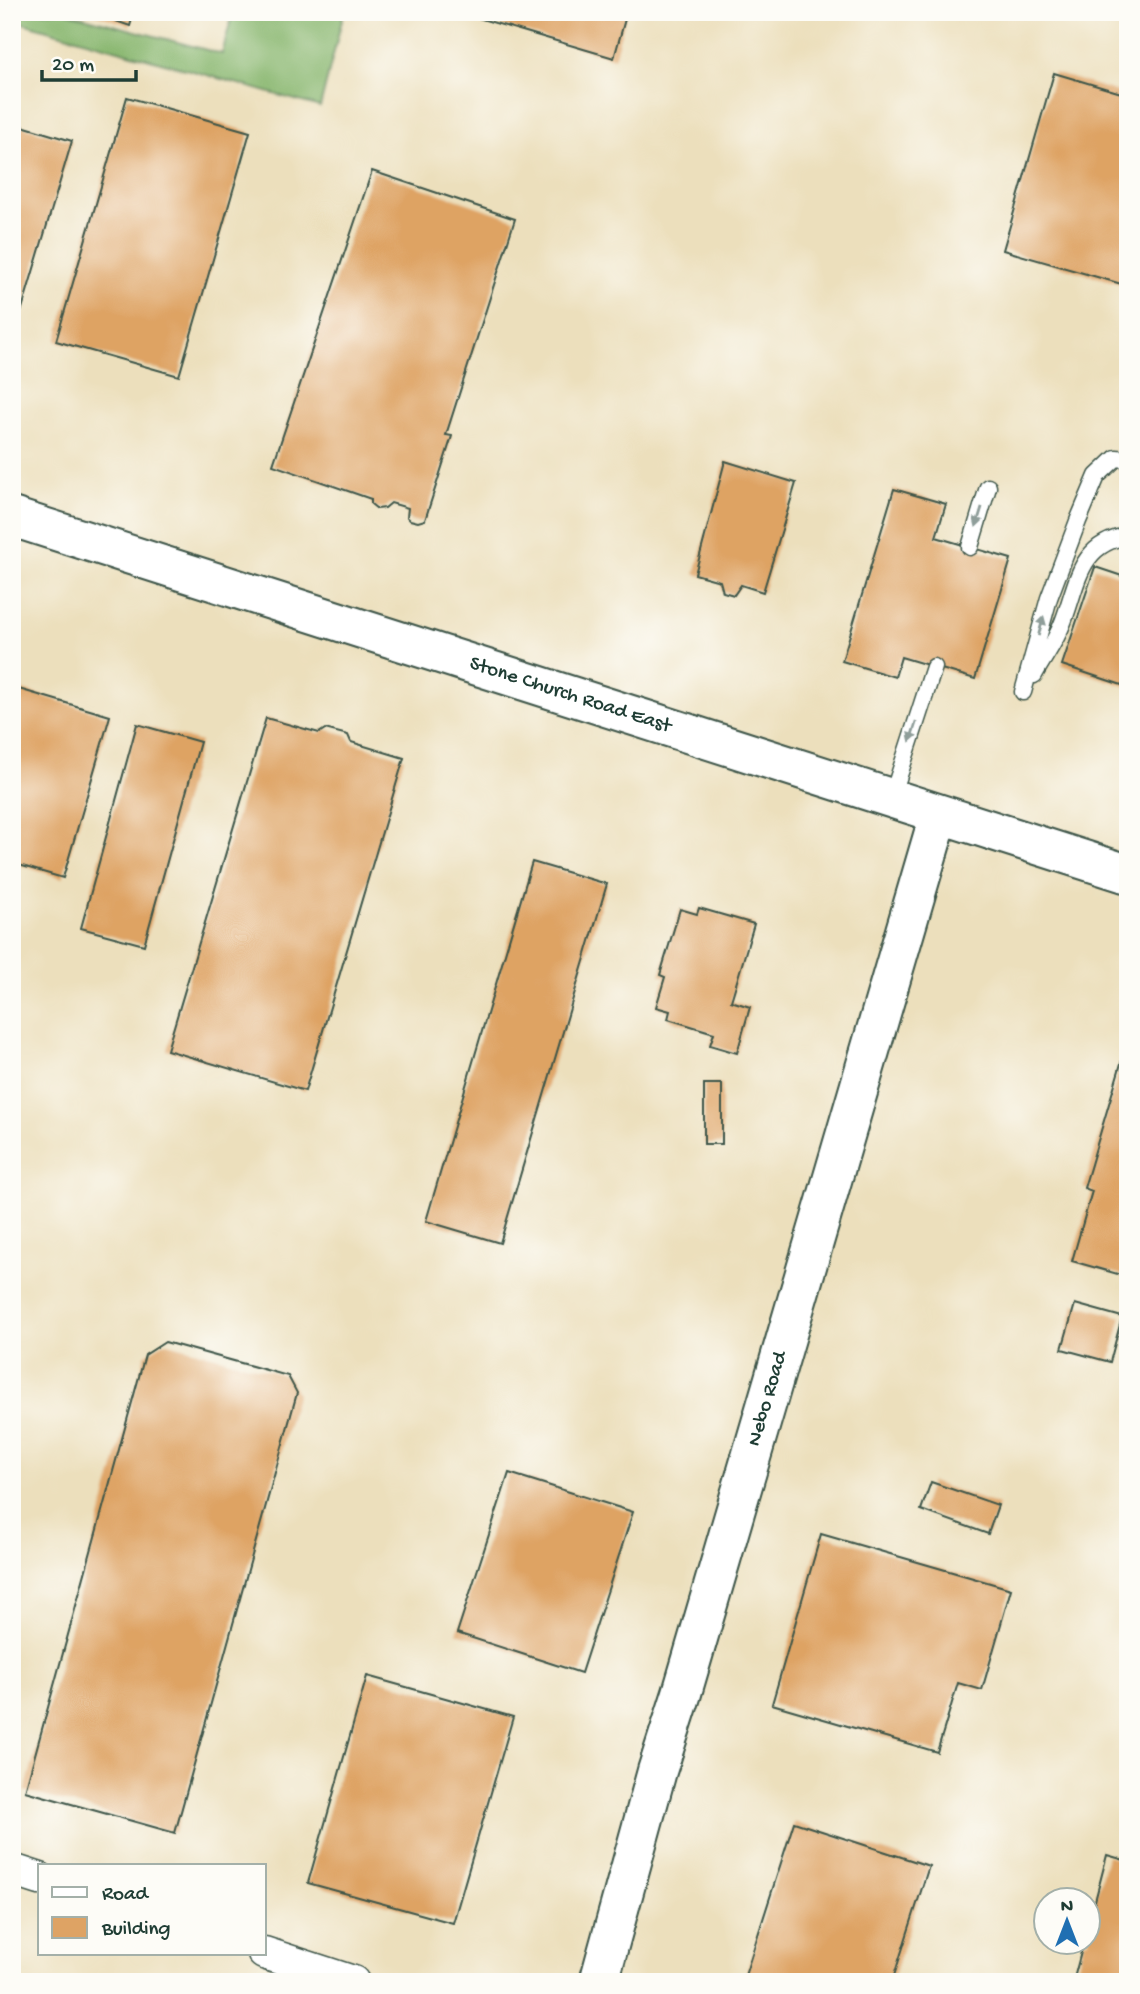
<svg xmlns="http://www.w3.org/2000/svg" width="1140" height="1994" viewBox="0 0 1140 1994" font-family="'Gochi Hand',sans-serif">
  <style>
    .forest { fill: #89b76f; stroke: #547a52; stroke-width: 2 }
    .building { fill: #dea364 }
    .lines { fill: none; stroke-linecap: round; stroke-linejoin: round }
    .lane-casing { stroke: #3e5548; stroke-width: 19 }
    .street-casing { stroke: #3e5548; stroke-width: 35 }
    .secondary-casing { stroke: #3e5548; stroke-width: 42 }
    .lane { stroke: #fff; stroke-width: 16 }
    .street { stroke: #fff; stroke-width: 32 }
    .secondary { stroke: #fff; stroke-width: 38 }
    .oneway { fill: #8f9e9a }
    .labels { text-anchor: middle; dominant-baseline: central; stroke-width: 6; stroke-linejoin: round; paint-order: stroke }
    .street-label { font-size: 21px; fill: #1f3d34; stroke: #fdfcf7 }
  </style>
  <rect width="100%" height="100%" fill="#fdfcf7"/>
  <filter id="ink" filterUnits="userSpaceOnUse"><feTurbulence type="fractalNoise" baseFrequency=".0143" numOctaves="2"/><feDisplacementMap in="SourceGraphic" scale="14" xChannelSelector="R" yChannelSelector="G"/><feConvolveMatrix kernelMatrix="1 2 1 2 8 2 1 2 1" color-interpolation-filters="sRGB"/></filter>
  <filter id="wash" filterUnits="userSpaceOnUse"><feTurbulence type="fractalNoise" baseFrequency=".00686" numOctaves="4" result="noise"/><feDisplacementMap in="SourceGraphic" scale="28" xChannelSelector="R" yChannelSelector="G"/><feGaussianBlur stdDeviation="1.57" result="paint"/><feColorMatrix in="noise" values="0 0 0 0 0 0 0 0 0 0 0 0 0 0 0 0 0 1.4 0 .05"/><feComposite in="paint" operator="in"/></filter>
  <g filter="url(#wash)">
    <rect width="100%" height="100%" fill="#ecdfbc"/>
    <polygon class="forest" points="20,12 65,12 222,54 233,12 344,12 320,107 19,22"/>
    <g id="blocks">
      <g class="building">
        <polygon points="90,12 134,12 130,26"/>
        <polygon points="458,12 627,12 614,58"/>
        <polygon points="1054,73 1128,95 1128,277 1125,285 1003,250"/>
        <polygon points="127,97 250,132 179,376 56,341"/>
        <polygon points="12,123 72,141 13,339 12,339"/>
        <polygon points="372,171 515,219 446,435 452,436 425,520 418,522 410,520 407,517 408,508 391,503 385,508 377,509 371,504 371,499 273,465"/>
        <polygon points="725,461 796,483 763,592 741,585 734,595 723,592 720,581 695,574"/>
        <polygon points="894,489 946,504 936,537 1011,559 975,679 901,657 895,677 842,661"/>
        <polygon points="1095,567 1128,578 1128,687 1062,665"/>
        <polygon points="12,687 110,716 63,878 12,863"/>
        <polygon points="266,718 319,733 325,729 348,735 351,742 404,758 305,1091 167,1050"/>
        <polygon points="137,724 200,742 144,945 81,928"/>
        <polygon points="532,862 607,884 500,1243 426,1221"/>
        <polygon points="699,908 754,924 731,1001 750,1007 737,1053 710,1045 714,1033 668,1019 670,1011 656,1007 665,977 660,975 680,909 697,914"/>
        <polygon points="1122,1060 1128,1062 1128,1277 1072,1261 1092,1191 1084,1188"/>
        <rect x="704" y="1084" width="18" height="60"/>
        <polygon points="1075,1304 1122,1317 1110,1362 1062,1349"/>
        <polygon points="165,1342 288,1376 297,1393 175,1833 25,1791 145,1355"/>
        <polygon points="509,1473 633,1512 581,1673 457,1633"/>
        <polygon points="931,1482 998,1505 988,1534 921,1510"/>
        <polygon points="821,1534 1011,1589 982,1690 958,1683 937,1752 772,1704"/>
        <polygon points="367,1676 513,1717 453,1923 308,1883"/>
        <polygon points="794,1822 929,1866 892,1982 743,1982"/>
        <polygon points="1107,1855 1128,1861 1128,1982 1073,1982 1084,1941 1088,1941 1088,1928"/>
      </g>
    </g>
  </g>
  <g filter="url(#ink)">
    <use href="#blocks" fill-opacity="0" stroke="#3e5548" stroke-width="2"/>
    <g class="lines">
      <defs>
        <g id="lane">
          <polyline points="970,547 988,487"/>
          <path d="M1034,675C1044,657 1056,641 1063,622C1078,583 1079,543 1128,536"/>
          <polyline points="1023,692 1049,598 1078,521 1097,476 1116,458 1128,459"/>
          <polyline points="891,800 934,667"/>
        </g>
        <g id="street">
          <polyline points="12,1870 40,1879"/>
          <polyline points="264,1953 353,1982"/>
        </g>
        <g id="secondary">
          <path id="s1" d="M12,517L1128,874"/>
          <path id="s2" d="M599,1982L657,1771L682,1693L939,815"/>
        </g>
      </defs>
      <use href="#lane" class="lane-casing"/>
      <use href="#street" class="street-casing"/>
      <use href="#secondary" class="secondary-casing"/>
      <use href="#lane" class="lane"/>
      <use href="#street" class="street"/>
      <use href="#secondary" class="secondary"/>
    </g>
    <defs><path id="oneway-solid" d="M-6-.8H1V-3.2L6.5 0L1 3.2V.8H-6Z" transform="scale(1.75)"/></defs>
    <g class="oneway">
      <use href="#oneway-solid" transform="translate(979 517) rotate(107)"/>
      <use href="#oneway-solid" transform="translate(1041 626) rotate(-75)"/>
      <use href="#oneway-solid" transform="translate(913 732) rotate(108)"/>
    </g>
  </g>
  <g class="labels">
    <g class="street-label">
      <text stroke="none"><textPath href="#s1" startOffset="586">Stone Church Road East</textPath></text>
      <text stroke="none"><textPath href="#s2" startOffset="607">Nebo Road</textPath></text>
    </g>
  </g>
  <rect width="1140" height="1994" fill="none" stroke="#fdfcf7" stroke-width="42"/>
  <rect x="38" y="1864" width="228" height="91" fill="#fdfcf7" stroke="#a4b0a9" stroke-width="2"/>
  <rect x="52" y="1887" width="35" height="10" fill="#ffffff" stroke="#a4b0a9" stroke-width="2"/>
  <text x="102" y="1899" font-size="21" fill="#1f3d34">Road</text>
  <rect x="52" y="1917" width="35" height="21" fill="#dea364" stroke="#a4b0a9" stroke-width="2"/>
  <text x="102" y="1934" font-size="21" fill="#1f3d34">Building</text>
  <g transform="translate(1067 1921)"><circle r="33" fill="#fdfcf7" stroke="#a4b0a9" stroke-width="2"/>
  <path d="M0-5L12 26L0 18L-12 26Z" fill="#1f6fb2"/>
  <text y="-10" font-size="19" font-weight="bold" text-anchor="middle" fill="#1f3d34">N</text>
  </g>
  <path d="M42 70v10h94v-10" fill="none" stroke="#1f3d34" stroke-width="3.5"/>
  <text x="52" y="70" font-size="21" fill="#1f3d34" stroke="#fdfcf7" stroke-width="5" paint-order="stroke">20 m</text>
</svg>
